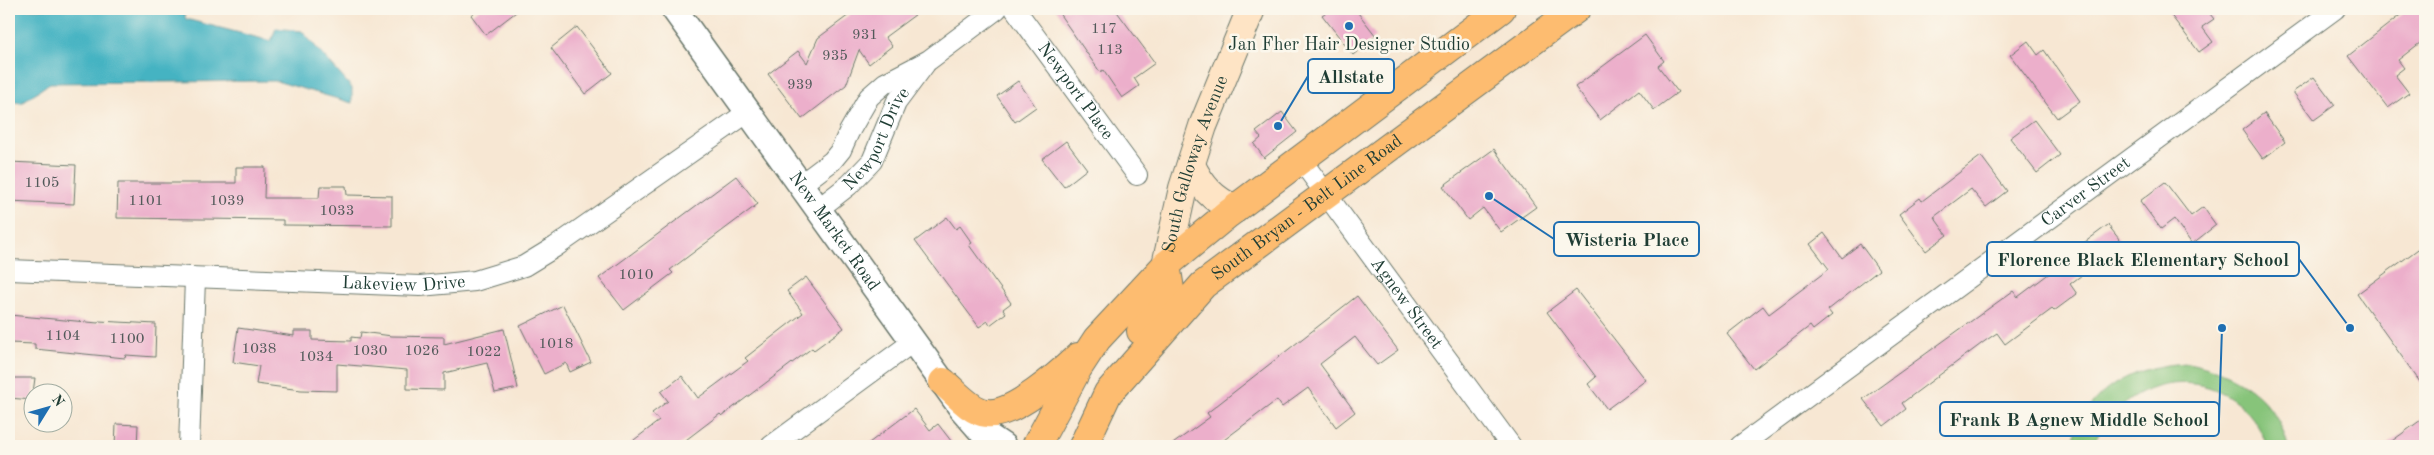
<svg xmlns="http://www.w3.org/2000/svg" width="2434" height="455" viewBox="0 0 2434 455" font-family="'Old Standard TT',serif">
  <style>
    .green { fill: #87c47a; stroke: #538057 }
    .water { fill: #45b3c2; stroke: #32787b }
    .building { fill: #ecafcb }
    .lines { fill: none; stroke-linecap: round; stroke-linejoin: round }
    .minor-casing { stroke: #6b786c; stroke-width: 22 }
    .tertiary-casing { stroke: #6b786c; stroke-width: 28 }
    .secondary-casing { stroke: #6b786c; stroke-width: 30 }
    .primary-casing { stroke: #6b786c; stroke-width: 30 }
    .minor { stroke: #fff; stroke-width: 20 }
    .tertiary { stroke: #fff; stroke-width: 25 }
    .secondary { stroke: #fee4c5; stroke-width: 28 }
    .primary { stroke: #fdbc6f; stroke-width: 28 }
    .poi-dot { fill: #1f6fb2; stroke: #fbf7ec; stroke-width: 2 }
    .labels { text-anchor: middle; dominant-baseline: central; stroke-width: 5; stroke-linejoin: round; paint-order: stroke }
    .number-label { font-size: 15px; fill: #525a5a }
    .poi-label { font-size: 18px; fill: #1f3d34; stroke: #fbf7ec }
    .street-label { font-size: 18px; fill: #1f3d34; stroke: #fbf7ec }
    .leader { fill: none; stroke: #1f6fb2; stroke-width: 2 }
    .callout-dot { fill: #1f6fb2; stroke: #fbf7ec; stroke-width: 2 }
    .callout { fill: #fbf7ec; stroke: #1f6fb2; stroke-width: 2 }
    .callout-label { font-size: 19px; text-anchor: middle; font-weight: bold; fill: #1f3d34 }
  </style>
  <rect width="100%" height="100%" fill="#fbf7ec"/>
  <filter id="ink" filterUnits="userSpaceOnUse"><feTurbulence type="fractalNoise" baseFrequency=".02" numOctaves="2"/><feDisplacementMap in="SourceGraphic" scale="10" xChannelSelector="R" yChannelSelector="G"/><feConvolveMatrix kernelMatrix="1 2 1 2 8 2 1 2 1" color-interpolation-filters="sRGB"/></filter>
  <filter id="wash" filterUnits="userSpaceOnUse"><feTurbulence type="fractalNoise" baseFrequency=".0096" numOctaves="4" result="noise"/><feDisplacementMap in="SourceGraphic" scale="20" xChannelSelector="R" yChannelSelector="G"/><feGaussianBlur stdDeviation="1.12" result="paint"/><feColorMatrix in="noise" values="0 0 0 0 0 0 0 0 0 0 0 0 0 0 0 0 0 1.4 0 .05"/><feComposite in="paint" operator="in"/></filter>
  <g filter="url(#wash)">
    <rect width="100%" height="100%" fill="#f7e7d3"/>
    <path class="green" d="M2188,363C2236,372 2275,397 2288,446H2267C2238,361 2126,364 2093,446H2072C2085,389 2135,365 2188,363Z"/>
    <polygon class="water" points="9,9 183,9 186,19 271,41 276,28 302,31 352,88 352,103 276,81 50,83 21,103 9,101"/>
    <g id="blocks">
      <g class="building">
        <polygon points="479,9 520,9 486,35 471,15"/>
        <polygon points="857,9 923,9 885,37 892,46 869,64 859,50 846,85 802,119 768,74 798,51 807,63 818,38"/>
        <polygon points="1056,9 1115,9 1155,63 1134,78 1139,86 1122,98 1103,70 1100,72"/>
        <polygon points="1331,9 1355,9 1376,36 1353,55 1322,15"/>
        <polygon points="2166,9 2206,9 2214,19 2202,27 2213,42 2199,52"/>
        <polygon points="2408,9 2421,9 2425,15 2425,39 2398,60 2404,68 2395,75 2409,93 2388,108 2348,56"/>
        <polygon points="577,27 612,73 585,94 551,48"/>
        <polygon points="1645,35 1664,61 1658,66 1678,92 1654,110 1639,90 1600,120 1575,87"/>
        <polygon points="2028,41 2038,55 2044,50 2080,101 2057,118 2010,55"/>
        <polygon points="2314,77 2335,105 2314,120 2293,92"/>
        <polygon points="1018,81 1036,107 1015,122 997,96"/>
        <polygon points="1282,112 1297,132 1264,158 1254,144 1261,138 1256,132"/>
        <polygon points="2264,113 2285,142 2263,159 2242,130"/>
        <polygon points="2034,120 2060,155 2037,173 2010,138"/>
        <polygon points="1066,141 1087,169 1064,187 1042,159"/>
        <polygon points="1494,149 1536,207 1501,232 1483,208 1468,220 1443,186"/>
        <polygon points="1981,156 2007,191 1986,207 1971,189 1934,217 1947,235 1926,251 1899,214 1920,198 1922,201"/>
        <polygon points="9,162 76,165 74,204 9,201"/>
        <polygon points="236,167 265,167 264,198 319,198 320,186 346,186 347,195 392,196 392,226 283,225 283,220 117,218 118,183 236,183"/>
        <polygon points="736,176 758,204 670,270 673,273 624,310 599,278"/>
        <polygon points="2165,182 2191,216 2203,207 2216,225 2192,244 2174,219 2161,229 2140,201"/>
        <polygon points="947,217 956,229 960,226 972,243 969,245 1011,303 1003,309 1006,313 990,325 988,321 979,327 915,241"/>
        <polygon points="2108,225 2123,244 2070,284 2077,294 2054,311 2052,309 2005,344 1997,333 1985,341 1902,403 1906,409 1884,426 1863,399 2013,291 2018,297 2079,251 2077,248"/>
        <polygon points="1824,233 1842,258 1860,244 1879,270 1828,310 1832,315 1813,330 1810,326 1754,369 1727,334 1763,306 1769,314 1829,269 1810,244"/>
        <polygon points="2425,244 2425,389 2357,294"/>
        <polygon points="806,277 844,328 814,350 812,348 722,416 720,414 678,446 626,446 659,421 652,413 668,401 661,392 682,376 698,398 748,361 745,358 803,313 787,291"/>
        <polygon points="1576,290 1646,380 1607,409 1588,384 1596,377 1547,312"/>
        <polygon points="1357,296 1398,350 1377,365 1355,337 1320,364 1355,412 1336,427 1308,388 1282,407 1277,400 1216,446 1170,446 1210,417 1207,413"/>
        <polygon points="563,305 591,362 570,372 566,363 544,374 520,326"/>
        <polygon points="9,315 98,323 99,321 156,324 155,357 126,355 125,358 35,349 35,344 9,343"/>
        <polygon points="238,328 294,336 294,331 312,331 312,340 351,341 351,337 360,338 361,332 392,336 444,337 444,344 504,329 518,388 495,393 487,363 444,373 444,390 407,389 407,370 337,364 337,391 301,390 256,384 259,366 233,362"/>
        <polygon points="9,378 35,378 32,400 9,398"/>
        <polygon points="914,409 930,430 938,424 955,446 865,446"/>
        <polygon points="2425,417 2425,446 2385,446"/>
        <polygon points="116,424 138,425 137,446 115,446"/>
      </g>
    </g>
  </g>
  <g filter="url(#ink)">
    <use href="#blocks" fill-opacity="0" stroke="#6b786c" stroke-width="1"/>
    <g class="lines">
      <defs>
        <g id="minor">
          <path id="s1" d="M1015,9L1137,175"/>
          <path id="s2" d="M1301,160L1511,446"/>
          <polyline points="799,186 832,161 841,150 849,132 869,97 885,83 929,60 997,9"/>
          <path id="s3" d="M817,210L849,185L872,161L896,103L925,64"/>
          <path id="s4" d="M9,270L420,286L475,281L524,266L555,247L748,112"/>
          <polyline points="189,446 195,279"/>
          <polyline points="771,446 914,341"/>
          <path id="s5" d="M1740,446L2335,9"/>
        </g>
        <g id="tertiary">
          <path id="s6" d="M674,9L962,409L982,432L1003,446"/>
        </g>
        <g id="secondary">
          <path d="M1191,165C1201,186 1213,200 1235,209"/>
          <path id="s7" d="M1166,265L1183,188L1203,126L1251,9"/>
        </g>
        <g id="primary">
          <polyline points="1141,331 1159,309 1170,289 1166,265"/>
          <path d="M943,382C955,392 971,412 987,413C1013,416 1060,374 1078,357"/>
          <polyline points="1036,446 1078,368 1097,339 1166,265 1228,214 1501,9"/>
          <path id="s8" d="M1083,446L1108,393L1203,285L1576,9"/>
        </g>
      </defs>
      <use href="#minor" class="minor-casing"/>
      <use href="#tertiary" class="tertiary-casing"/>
      <use href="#secondary" class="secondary-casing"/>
      <use href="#primary" class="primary-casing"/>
      <use href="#minor" class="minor"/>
      <use href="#tertiary" class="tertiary"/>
      <use href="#secondary" class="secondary"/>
      <use href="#primary" class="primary"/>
    </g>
  </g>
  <circle class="poi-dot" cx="1349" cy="26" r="5"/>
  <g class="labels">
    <g class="number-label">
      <text x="1104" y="29">117</text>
      <text x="865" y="35">931</text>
      <text x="1110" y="50">113</text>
      <text x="835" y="56">935</text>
      <text x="800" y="85">939</text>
      <text x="42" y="183">1105</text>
      <text x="146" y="201">1101</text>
      <text x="227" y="201">1039</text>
      <text x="337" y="211">1033</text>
      <text x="636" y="275">1010</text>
      <text x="63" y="336">1104</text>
      <text x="127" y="339">1100</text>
      <text x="556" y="344">1018</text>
      <text x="259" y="349">1038</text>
      <text x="370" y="351">1030</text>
      <text x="422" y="351">1026</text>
      <text x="484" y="352">1022</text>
      <text x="316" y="357">1034</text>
    </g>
    <g class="poi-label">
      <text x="1349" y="45">Jan Fher Hair Designer Studio</text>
    </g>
    <g class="street-label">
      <text stroke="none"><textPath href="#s1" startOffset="102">Newport Place</textPath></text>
      <text stroke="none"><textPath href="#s3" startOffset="95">Newport Drive</textPath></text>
      <text stroke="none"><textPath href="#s7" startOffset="105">South Galloway Avenue</textPath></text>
      <text stroke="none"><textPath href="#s5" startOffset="429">Carver Street</textPath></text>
      <text stroke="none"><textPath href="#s8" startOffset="332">South Bryan - Belt Line Road</textPath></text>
      <text stroke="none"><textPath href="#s6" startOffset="274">New Market Road</textPath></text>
      <text stroke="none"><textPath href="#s4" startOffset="395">Lakeview Drive</textPath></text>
      <text stroke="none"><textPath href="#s2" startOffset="178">Agnew Street</textPath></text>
    </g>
  </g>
  <path class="leader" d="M1278 126L1308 76M1489 196L1554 239M2350 328L2299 259M2222 328L2219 419"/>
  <g class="callout-dot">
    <circle cx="1278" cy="126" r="5"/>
    <circle cx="1489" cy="196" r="5"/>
    <circle cx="2350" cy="328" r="5"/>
    <circle cx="2222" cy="328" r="5"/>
  </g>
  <g class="callout">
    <rect x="1308" y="59" width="86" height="34" rx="5"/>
    <rect x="1554" y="222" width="145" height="34" rx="5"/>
    <rect x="1987" y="242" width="312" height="34" rx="5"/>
    <rect x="1940" y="402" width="279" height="34" rx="5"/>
  </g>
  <g class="callout-label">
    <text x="1351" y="83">Allstate</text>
    <text x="1627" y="246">Wisteria Place</text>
    <text x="2143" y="266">Florence Black Elementary School</text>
    <text x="2079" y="426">Frank B Agnew Middle School</text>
  </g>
  <rect width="2434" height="455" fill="none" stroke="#fbf7ec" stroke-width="30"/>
  <g transform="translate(48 408) rotate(53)"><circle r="24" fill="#fbf7ec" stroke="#a3ada2"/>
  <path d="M0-4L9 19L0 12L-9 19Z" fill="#1f6fb2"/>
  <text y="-8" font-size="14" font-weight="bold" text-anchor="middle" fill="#1f3d34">N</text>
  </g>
</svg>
